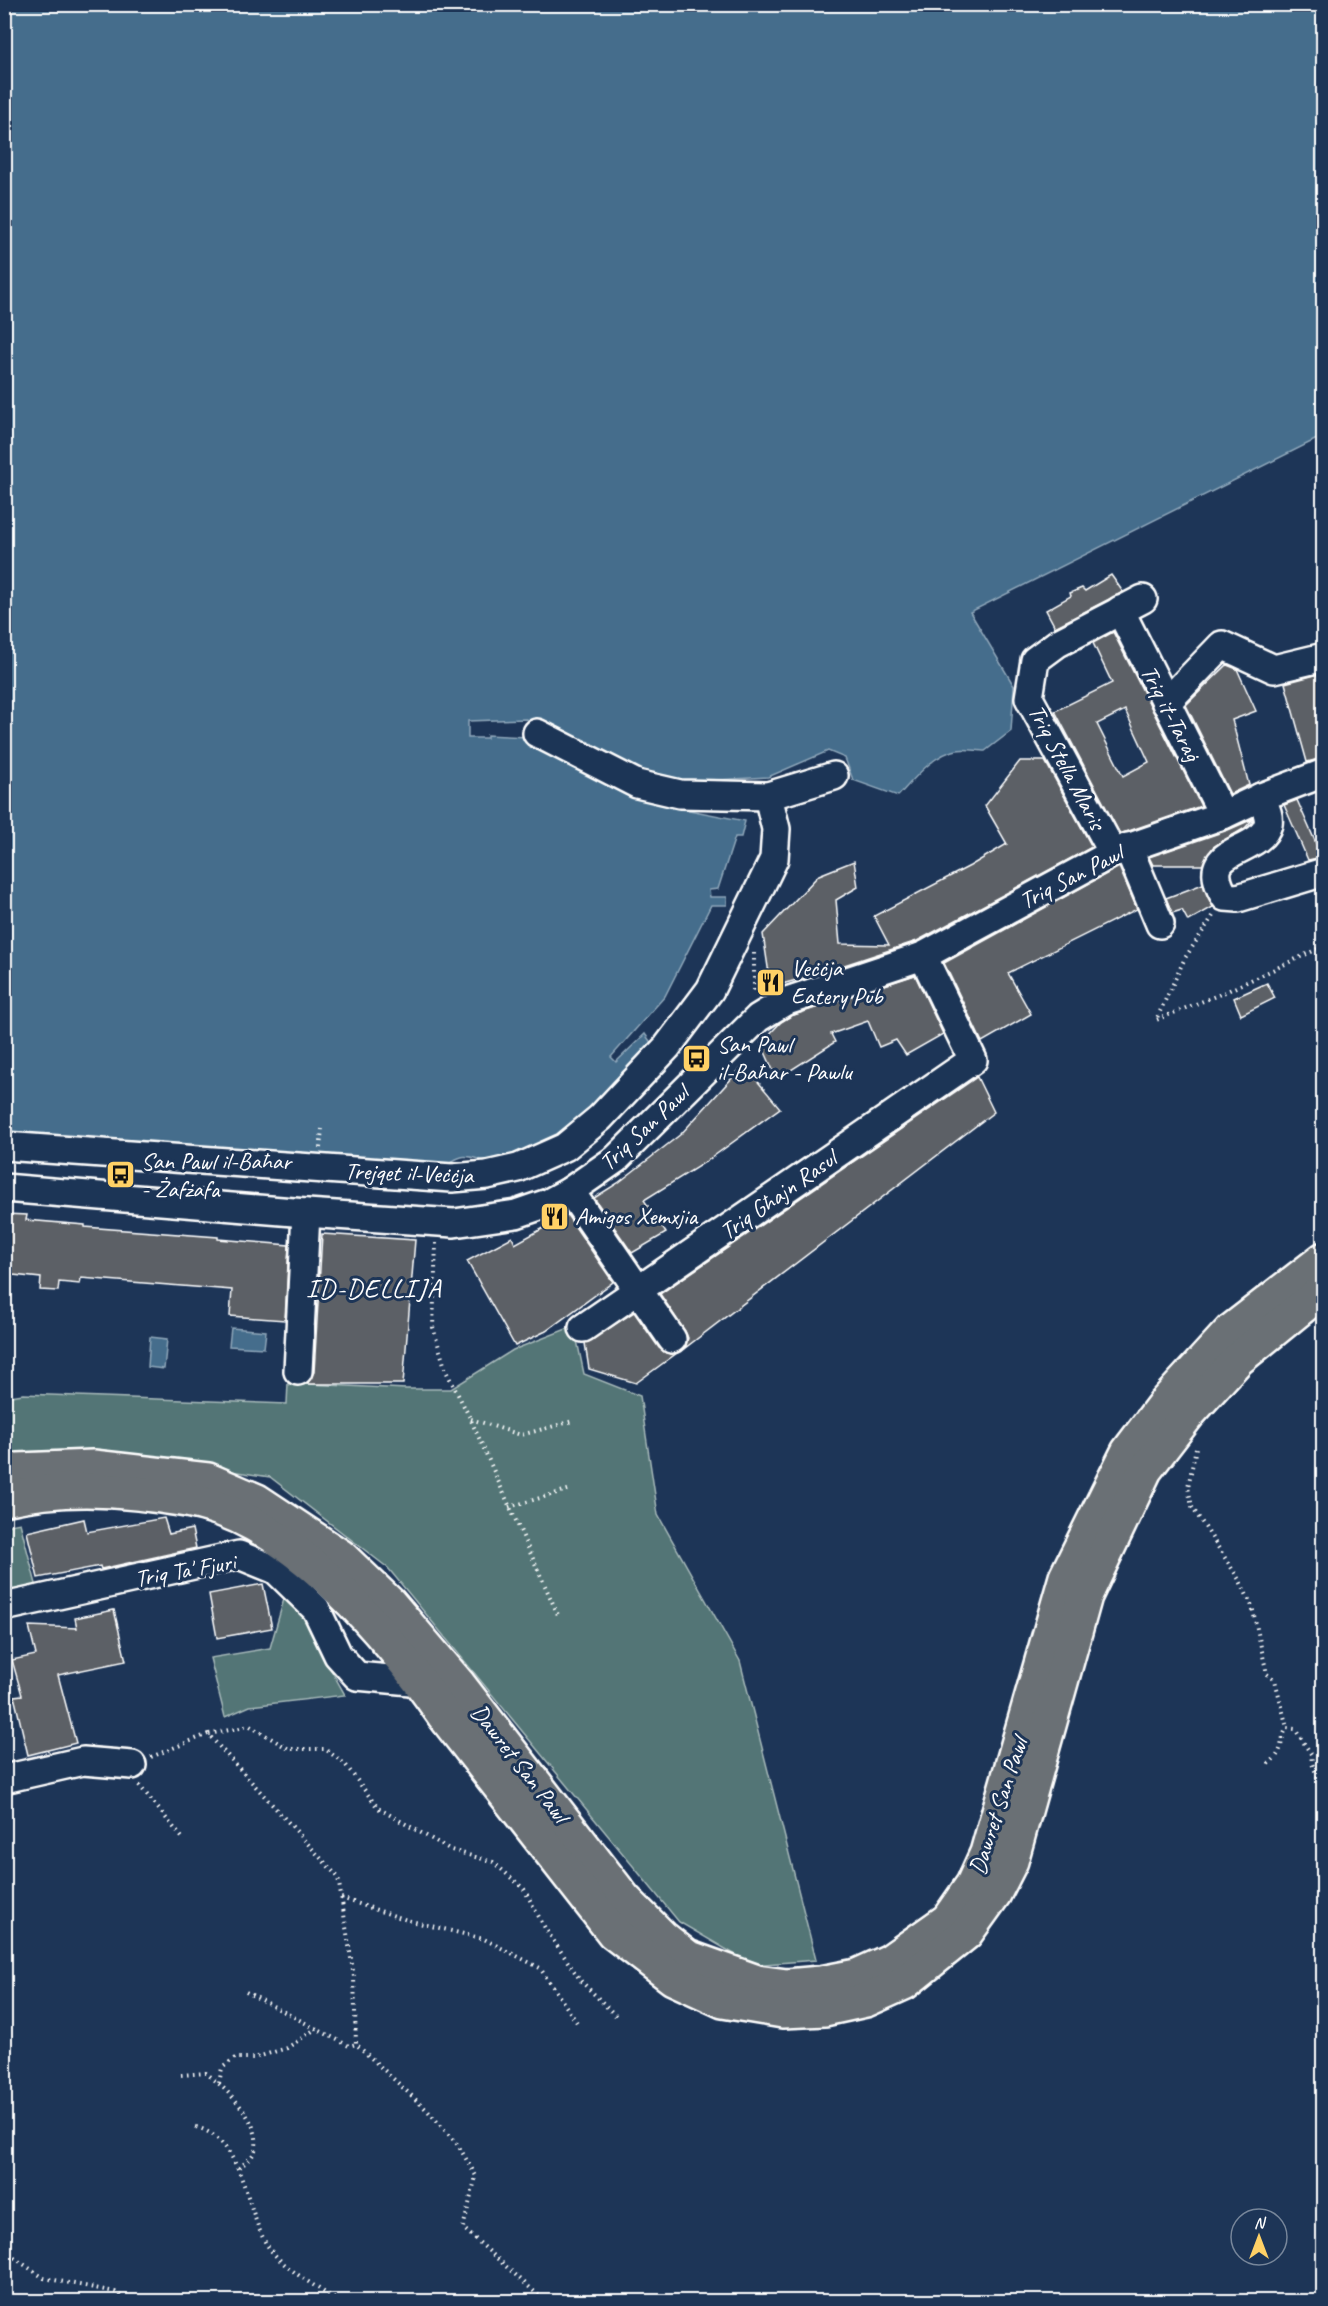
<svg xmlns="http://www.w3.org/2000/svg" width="1328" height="2306" viewBox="0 0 1328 2306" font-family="Caveat,sans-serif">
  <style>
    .green { fill: #527576; stroke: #a8baba; stroke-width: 1.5 }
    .water { fill: #446d8c; stroke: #8fa7ba; stroke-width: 1.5 }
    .building { fill: #5b6066; stroke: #fff; stroke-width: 1.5; fill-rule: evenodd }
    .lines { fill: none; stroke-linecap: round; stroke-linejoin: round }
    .minor-casing { stroke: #fff; stroke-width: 32 }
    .highway-casing { stroke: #fff; stroke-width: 38 }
    .path { stroke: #fff; stroke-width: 4; stroke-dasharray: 1.5 4.5; stroke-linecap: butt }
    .minor { stroke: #1d3557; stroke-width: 27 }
    .highway { stroke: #6a7074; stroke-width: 33 }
    .labels { text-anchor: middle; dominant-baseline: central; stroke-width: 6; stroke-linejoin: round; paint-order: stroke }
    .street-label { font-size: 24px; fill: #fff; stroke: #1d3557 }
    .poi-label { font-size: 24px; fill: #fff; stroke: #1d3557; text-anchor: start }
    .quarter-label { font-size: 27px; letter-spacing: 1.5px; fill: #fff; stroke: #1d3557 }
  </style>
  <rect width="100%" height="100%" fill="#1d3557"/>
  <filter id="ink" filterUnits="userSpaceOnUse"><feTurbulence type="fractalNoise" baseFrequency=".0167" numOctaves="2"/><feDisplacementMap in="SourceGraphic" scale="12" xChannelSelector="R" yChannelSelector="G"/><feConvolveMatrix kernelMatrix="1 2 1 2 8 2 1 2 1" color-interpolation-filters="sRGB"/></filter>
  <g filter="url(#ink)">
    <g class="green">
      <polygon points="574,1326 584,1374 640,1396 658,1515 740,1661 816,1960 753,1965 679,1922 388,1568 270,1477 91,1449 5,1460 5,1397 23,1394 287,1404 288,1383 406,1389 451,1389 513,1350"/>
      <polygon points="20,1523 37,1588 5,1594 5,1526"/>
      <polygon points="284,1599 305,1616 316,1643 345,1695 250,1706 225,1717 210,1658 270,1648"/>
    </g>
    <g class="water">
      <path d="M4,5H1323V436L970,612L1014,686L1011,731L985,751C977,751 965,748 957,750C933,754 914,779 898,796L853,780L845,758L828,751L768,777L661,783L534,721L526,719L468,721V738H487V735L527,737L631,790L669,806L745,821L741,837H735L718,889L709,890L710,897H727V905H711L665,996L611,1057L616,1062L645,1034L652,1044L560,1142L496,1167C465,1153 464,1151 437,1173L5,1134Z"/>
      <polygon points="231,1328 266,1331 264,1348 229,1346"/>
      <polygon points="150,1337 167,1339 164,1369 148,1367"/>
    </g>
    <g class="building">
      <polygon points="1111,575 1123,592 1055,627 1046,610 1071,596 1070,593 1082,588 1085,591"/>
      <path d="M1113,632L1201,806L1120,834L1055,711L1112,683L1093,643ZM1125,710L1149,762L1123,776L1097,724Z"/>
      <polygon points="1227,665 1237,669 1256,711 1232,720 1249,785 1230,794 1186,705"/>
      <polygon points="1323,673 1323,758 1307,762 1285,683"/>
      <polygon points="1020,761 1045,761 1092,847 917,941 811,976 771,987 763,934 819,875 854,861 858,887 836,900 840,944 889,945 874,916 970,866 1007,844 985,806"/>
      <polygon points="1297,800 1322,857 1308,860 1284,805"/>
      <polygon points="1253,819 1245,828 1213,847 1203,865 1153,865 1149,857 1228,830"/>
      <polygon points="1119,867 1137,909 1008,973 1031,1014 982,1042 944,963"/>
      <polygon points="1203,884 1213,907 1188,921 1182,910 1172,913 1166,898"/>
      <polygon points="915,975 943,1034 906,1055 896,1040 879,1047 868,1021 831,1034 835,1042 777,1079 761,1043 781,1022 791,1016"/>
      <polygon points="1267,983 1275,998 1241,1015 1234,998"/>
      <polygon points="744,1065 780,1108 707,1161 644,1200 666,1233 632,1253 594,1198 618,1183 681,1134"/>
      <polygon points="977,1077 994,1112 685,1348 688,1338 685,1331 660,1294"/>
      <polygon points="4,1214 27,1215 26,1220 85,1225 85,1227 218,1237 218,1239 289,1245 285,1320 230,1316 232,1290 81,1278 80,1284 59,1282 58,1291 40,1290 41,1278 4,1274"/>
      <polygon points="567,1215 613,1282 546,1331 515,1346 467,1261 512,1237 515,1244"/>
      <polygon points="322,1234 415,1240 403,1384 307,1384 314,1372"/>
      <polygon points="634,1312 659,1348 666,1353 677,1353 636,1383 589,1369 585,1343"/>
      <polygon points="164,1518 169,1534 192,1529 196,1548 101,1569 100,1566 38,1578 27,1532 84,1519 87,1532"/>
      <polygon points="263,1584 272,1628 217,1638 209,1594"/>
      <polygon points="114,1610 126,1661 58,1675 76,1743 28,1755 14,1696 22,1695 12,1660 36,1655 29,1626 77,1628 75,1618"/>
    </g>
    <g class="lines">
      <defs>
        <g id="minor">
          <polyline points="1120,610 1223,815"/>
          <polyline points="1166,703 1222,645 1274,669 1324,657"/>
          <polyline points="537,733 637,784 680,794 768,796 834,776"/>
          <path d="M1261,797C1264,805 1270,815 1268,824C1260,856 1194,845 1225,897L1238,898L1324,872"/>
          <polyline points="1128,847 1160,924"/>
          <polyline points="1113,853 1029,698 1035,660 1058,643 1143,599"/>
          <polyline points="4,1146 452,1178 487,1175 518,1168 565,1147 600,1118 667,1047 710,990 774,859 776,829 768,796"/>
          <polyline points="4,1188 306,1213 454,1223 516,1214 548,1203 570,1191 616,1159 758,1018 784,1002 923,956 1113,853 1223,815 1261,797 1324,773"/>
          <polyline points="570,1191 672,1339"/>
          <polyline points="583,1328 973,1060 923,956"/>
          <polyline points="298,1371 306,1213"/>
          <polyline points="4,1607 239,1555 276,1570 316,1609 338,1655 357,1676 421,1682 419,1670"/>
          <polyline points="4,1779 83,1761 132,1765"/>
        </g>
        <g id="highway">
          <polyline points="4,1473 18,1470 93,1467 208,1480 257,1501 340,1556 390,1604 459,1685 625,1900 662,1937 687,1957 757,1982 787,1986 821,1983 857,1976 890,1961 948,1920 973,1884 987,1853 1066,1577 1128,1452 1165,1403 1231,1331 1324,1259"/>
          <path d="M4,1499C48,1489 93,1488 136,1493C158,1496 182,1498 204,1504C298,1528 390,1637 443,1714L614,1933L673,1978L723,2001L783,2011L825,2009L866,2000L904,1983L966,1933L994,1894L1011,1861L1085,1596L1145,1470L1189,1413L1238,1359L1324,1289"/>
        </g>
      </defs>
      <use href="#minor" class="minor-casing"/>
      <use href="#highway" class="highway-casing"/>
      <g class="path">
        <polyline points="1213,916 1185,958 1156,1020 1223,993 1324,946"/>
        <polyline points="754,953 754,994"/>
        <polyline points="320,1148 322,1129"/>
        <polyline points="436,1243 433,1327 446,1371 470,1418 559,1617"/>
        <polyline points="471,1419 521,1435 573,1421"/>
        <polyline points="1196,1448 1188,1487 1192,1507 1240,1581 1252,1606 1267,1674 1275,1680 1287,1728"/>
        <polyline points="509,1507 571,1489"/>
        <polyline points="209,1734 250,1726 289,1749 325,1749 345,1764 378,1808 451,1850 493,1862 524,1889 545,1928 581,1981 616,2016"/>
        <polyline points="151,1757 208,1734 338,1877 354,1977 356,2044 428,2111 458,2145 476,2176 463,2228 546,2302"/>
        <path d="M1268,1764C1286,1751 1278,1742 1287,1728L1295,1729L1311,1754L1312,1763L1321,1786L1324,1807"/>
        <polyline points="139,1785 184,1840"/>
        <polyline points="341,1898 407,1920 484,1939 540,1968 578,2024"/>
        <polyline points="246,1992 349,2046 356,2044"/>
        <path d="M181,2075L206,2073C224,2087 260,2120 256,2146C255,2156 246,2162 239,2168"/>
        <polyline points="219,2083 222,2068 235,2058 254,2058 287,2048 317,2028"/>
        <path d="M196,2127C244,2140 245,2209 267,2245C282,2268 316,2286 339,2302"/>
        <polyline points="4,2251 44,2278 115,2292 129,2302"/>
      </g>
      <use href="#minor" class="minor"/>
      <use href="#highway" class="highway"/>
    </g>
  </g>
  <defs>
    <symbol id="restaurant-square" viewBox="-11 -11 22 22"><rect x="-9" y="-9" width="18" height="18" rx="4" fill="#ffd166" stroke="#1d3557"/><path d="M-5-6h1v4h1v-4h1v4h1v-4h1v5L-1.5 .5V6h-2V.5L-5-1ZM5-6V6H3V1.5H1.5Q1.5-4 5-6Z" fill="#111"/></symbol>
    <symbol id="bus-square" viewBox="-11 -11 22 22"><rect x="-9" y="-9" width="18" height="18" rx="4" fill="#ffd166" stroke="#1d3557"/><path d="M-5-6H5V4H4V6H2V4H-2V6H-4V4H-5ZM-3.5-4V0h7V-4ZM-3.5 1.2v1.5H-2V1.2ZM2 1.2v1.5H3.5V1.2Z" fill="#111"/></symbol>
  </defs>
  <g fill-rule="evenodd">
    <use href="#restaurant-square" x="754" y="966" width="33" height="33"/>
    <use href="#bus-square" x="680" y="1042" width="33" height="33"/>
    <use href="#bus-square" x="104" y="1158" width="33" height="33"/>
    <use href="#restaurant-square" x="538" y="1200" width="33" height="33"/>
  </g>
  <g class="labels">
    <g class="street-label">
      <text transform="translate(1171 713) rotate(63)">Triq it-Taraġ</text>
      <text transform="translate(1067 767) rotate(62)">Triq Stella Maris</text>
      <text transform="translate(1071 877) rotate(-27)">Triq San Pawl</text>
      <text transform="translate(644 1128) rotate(-43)">Triq San Pawl</text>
      <text transform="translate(409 1173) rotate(2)">Trejqet il-Veċċja</text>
      <text transform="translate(778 1195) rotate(-35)">Triq Għajn Rasul</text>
      <text transform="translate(185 1570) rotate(-10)">Triq Ta' Fjuri</text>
      <text transform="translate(520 1763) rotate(52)">Dawret San Pawl</text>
      <text transform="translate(998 1806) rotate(-72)">Dawret San Pawl</text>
    </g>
    <g class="poi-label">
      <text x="791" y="968">Veċċja<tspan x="791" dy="28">Eatery Pub</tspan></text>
      <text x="717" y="1044">San Pawl<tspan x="717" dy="28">il-Baħar - Pawlu</tspan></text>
      <text x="141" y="1161">San Pawl il-Baħar<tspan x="141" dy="28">- Żafżafa</tspan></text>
      <text x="575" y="1216">Amigos Xemxjia</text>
    </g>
    <g class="quarter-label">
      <text x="374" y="1288">ID-DELLIJA</text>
    </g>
  </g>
  <rect width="1328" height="2306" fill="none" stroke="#1d3557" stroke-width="24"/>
  <rect x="12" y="12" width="1304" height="2282" fill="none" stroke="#fff" stroke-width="2" filter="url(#ink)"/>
  <g transform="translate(1259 2237)"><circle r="28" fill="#1d3557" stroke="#77869a" stroke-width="1.5"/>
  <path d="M0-4.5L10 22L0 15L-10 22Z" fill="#ffd166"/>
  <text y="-9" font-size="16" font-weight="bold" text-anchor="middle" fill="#ffffff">N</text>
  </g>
</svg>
